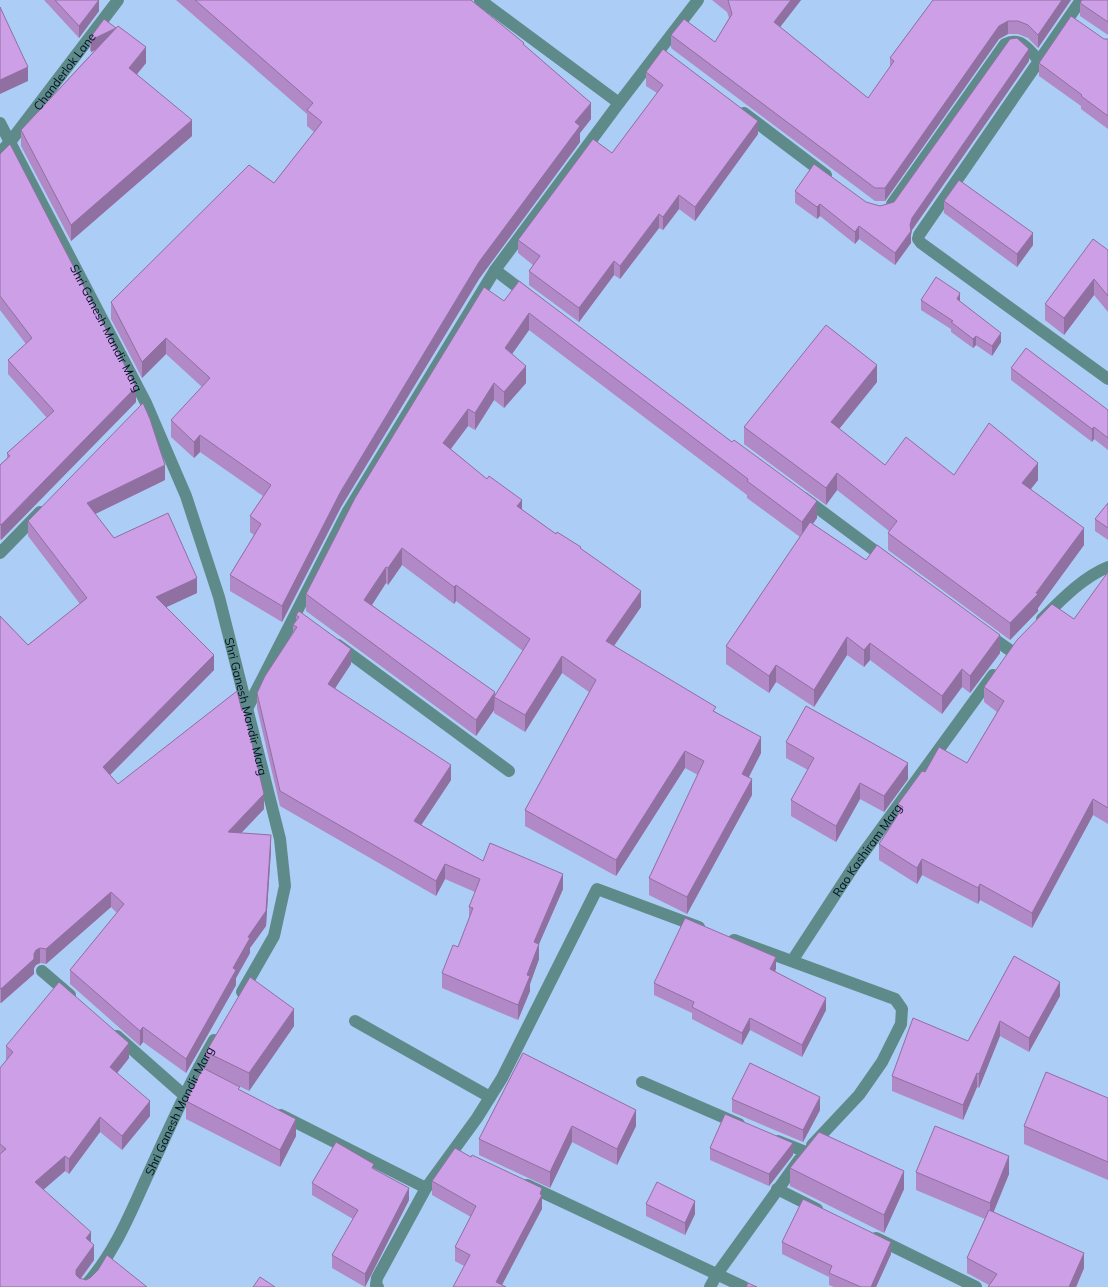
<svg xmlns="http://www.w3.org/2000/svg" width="1108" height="1287" viewBox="0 0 1108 1287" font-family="Mulish,sans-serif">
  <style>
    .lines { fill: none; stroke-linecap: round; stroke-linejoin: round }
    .minor { stroke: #5e8b8a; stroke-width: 12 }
    .wall { fill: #b089c6; fill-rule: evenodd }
    .shaded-wall { fill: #906fa1 }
    .building { fill: #cd9fe6; stroke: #906fa1 }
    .labels { text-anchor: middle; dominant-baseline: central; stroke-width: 4; stroke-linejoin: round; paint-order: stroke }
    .street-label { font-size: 12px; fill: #001027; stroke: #accdf5 }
  </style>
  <rect width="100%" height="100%" fill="#accdf5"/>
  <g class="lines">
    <g class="minor">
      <polyline points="480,0 619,103"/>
      <polyline points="1081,0 919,235 918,239 921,243 1108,379"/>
      <polyline points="744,113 826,175"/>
      <path id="s1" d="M0,123L146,403L186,496L219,597L280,839L285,886L274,936L242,992"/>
      <path id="s2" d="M0,153L10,142L118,0"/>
      <path d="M892,204L1005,44C1021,36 1028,50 1039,60"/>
      <polyline points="495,270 528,295"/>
      <polyline points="804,498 886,559"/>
      <polyline points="0,553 40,512"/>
      <path d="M1042,619C1061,600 1083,577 1108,567"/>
      <polyline points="987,634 1011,651"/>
      <polyline points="338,645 509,771"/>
      <polyline points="248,707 348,511 495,270 619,103 698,0"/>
      <polyline points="734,940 895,999 902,1009 901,1024 882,1062 859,1095 812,1145"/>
      <path id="s3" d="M792,961L854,866L993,675"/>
      <polyline points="42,971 70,995"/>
      <polyline points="355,1021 490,1097"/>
      <polyline points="117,1036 185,1096"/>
      <polyline points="642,1082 739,1124"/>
      <polyline points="281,1115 426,1188"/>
      <polyline points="778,1141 806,1152"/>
      <polyline points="527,1185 744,1287"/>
      <polyline points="777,1189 817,1209"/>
      <polyline points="876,1238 976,1287"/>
      <path id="s4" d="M84,1287C112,1257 129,1217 145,1181C167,1133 188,1085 214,1040"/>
      <polyline points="378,1287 376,1285 377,1278 426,1188 477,1118 502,1078 597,889 699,927"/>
      <polyline points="710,1287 717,1274 799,1160"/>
    </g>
  </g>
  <g class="wall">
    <polygon points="44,0 99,0 99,11 79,38"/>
    <polygon points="176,0 471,0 524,45 591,119 580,133 580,142 479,279 341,507 282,622 230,591 230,575 254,535 250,532 250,516 263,496 200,452 194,458 171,437 171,420 202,387 166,354 142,378 111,319 111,302 274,183 314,132 307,126 307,114"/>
    <polygon points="712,0 801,0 780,27 868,98 890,68 890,58 933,0 1071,0 1038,48 1028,38 1018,34 1008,34 999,39 885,201 875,201 671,48 671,35 715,42 729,18 727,12"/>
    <polygon points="1108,0 1108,35 1080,16 1080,3"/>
    <polygon points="90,38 146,63 137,74 192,136 71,241 21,146 21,130 95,50 91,52 90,50"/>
    <polygon points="1104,39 1108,39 1108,129 1081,109 1081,106 1039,76 1039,63"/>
    <polygon points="1029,61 912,230 911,235 911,243 895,265 859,239 855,244 820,216 817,219 795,203 795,191 866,202 880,206 894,202"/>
    <polygon points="646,72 758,134 695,221 679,209 663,230 659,228 620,279 614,275 579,322 529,285 529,271 533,265 518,253 518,240 612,153 657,93 646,86"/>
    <polygon points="0,154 136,402 1,540 0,539 0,465 7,458 7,453 47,418 8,374 8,360 26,344 0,310"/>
    <polygon points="944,201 1033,245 1017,267 944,213"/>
    <polygon points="1108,250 1108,312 1094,295 1064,335 1045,320 1045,304"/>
    <path d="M519,281L817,518L813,524L1000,653L970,693L962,687L942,714L870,660L864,667L847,655L814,707L776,682L769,693L726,664V646L800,537L747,498V495L529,330L512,354L526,383L504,408L494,400L475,430L468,426L451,449L522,510L556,534L581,549L641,607L614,646L716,712L761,753L749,777L752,795L687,914L649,895V878L698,775L685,768L616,876L525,826V810L589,692L562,673L525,732L494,713V710L476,736L306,611V594L504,301ZM402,565L454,604L456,601L523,651L495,696L372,605L386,583L388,585Z"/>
    <polygon points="921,300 960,302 1001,342 992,356 976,345 973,348 951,332 951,329 921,310"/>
    <polygon points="1011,368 1108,410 1108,450 1094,439 1092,442 1011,380"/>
    <polygon points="877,382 839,429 885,465 954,475 1038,480 1031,489 1084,545 1038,608 1038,611 1010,640 888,550 888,533 889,531 837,490 826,505 744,444 744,427"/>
    <polygon points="165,480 95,514 114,538 197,593 166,607 214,670 110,775 118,784 264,809 241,833 271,850 266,926 250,948 250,953 236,978 236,985 186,1073 143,1042 140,1046 70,984 70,970 117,913 111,907 46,964 40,963 36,965 34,968 34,974 1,1003 0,1003 0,616 28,645 80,604 28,536 28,521"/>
    <polygon points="1108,503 1108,540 1095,531 1095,519"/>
    <polygon points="1108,572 1108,824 1093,815 1032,928 980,900 978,904 922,875 917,884 879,860 879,844 898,815 898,804 925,772 967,763 997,712 984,702 984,687 1074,619"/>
    <polygon points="299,611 351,664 335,688 451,780 421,825 483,861 563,889 539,944 539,959 530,984 530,991 518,1020 442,988 442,973 458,947 469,919 469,907 475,892 445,879 436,896 280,806 257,708 257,693 293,633 293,625 296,621 296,615"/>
    <polygon points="786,742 908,779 884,812 860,799 836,842 791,816 791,800 808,770 786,758"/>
    <polygon points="1014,956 1060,996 1029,1052 1000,1036 979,1088 977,1087 963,1120 892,1091 892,1076 968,1041"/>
    <polygon points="776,969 775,971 826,1010 802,1057 750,1030 742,1045 692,1019 692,1013 654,995 654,983"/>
    <polygon points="294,1026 249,1091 206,1070 206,1052"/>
    <polygon points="6,1046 129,1058 117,1073 150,1116 122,1150 100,1132 69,1174 65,1171 43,1190 91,1242 94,1260 81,1279 86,1280 0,1287 0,1068 6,1061"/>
    <polygon points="523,1053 636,1126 617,1165 572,1142 550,1188 479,1155 479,1139"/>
    <polygon points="240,1090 296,1136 280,1167 186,1119 186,1101"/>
    <polygon points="1108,1098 1108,1180 1024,1144 1024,1126"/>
    <polygon points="732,1099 820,1110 803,1142 732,1112"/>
    <polygon points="710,1148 793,1155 769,1186 710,1160"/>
    <polygon points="790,1168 904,1189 884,1233 790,1186"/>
    <polygon points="374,1169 409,1200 365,1287 332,1268 332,1255 353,1219 312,1195 312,1183"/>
    <polygon points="916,1172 1009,1174 993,1212 1084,1268 1076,1287 988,1287 989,1285 967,1273 967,1258 985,1219 916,1190"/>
    <polygon points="432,1181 542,1202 542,1209 464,1266 455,1261 455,1247 471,1217 432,1195"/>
    <polygon points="646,1204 695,1214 685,1235 646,1216"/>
    <polygon points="782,1242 891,1254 876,1287 834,1287 829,1285 829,1277 782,1254"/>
  </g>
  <g class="shaded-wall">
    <polygon points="99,0 99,11 79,38 79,26"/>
    <polygon points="791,0 801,0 774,35 774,22"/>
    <polygon points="1062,0 1071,0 1038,48 1038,35"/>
    <polygon points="1008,21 1008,34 999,39 885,201 885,188 999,26"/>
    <polygon points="116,28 116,40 91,52 91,40"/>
    <polygon points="146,47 146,63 129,84 129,68"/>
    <polygon points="1029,49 1029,61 912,230 911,235 911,243 895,265 895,253 910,225 912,218"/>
    <polygon points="28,67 28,81 0,94 0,80"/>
    <polygon points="591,103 591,119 580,133 580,142 479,279 341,507 282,622 282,606 341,491 479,262 575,122"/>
    <polygon points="192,120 192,136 71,241 71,225"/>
    <polygon points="758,121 758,134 695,221 695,207"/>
    <polygon points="679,195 679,209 663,230 663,217"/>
    <polygon points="820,204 820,216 817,219 817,207"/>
    <polygon points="659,214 659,228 620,279 620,266"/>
    <polygon points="859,226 859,239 855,244 855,232"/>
    <polygon points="1033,233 1033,245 1017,267 1017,254"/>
    <polygon points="614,261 614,275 579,322 579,308"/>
    <polygon points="1094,279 1094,295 1064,335 1064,318"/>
    <polygon points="960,293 960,303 957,299"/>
    <polygon points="529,313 529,330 505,364 505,348"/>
    <polygon points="1001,333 1001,342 992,356 992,346"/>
    <polygon points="976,336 976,345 973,348 973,339"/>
    <polygon points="166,338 166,354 142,378 142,362"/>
    <polygon points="877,365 877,382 831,439 831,422"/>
    <polygon points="526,366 526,383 504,408 504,392"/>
    <polygon points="494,383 494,400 475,430 475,413"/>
    <polygon points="136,387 136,402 1,540 1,525"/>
    <polygon points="468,409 468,426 443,459 443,443"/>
    <polygon points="1094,427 1094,439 1092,442 1092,429"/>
    <polygon points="200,435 200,452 194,458 194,442"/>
    <polygon points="1038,463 1038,480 1022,500 1022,483"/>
    <polygon points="165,465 165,480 87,518 87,503"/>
    <polygon points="837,473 837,490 826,505 826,488"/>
    <polygon points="522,500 522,516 517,506"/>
    <polygon points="817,501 817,518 802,538 802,522"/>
    <polygon points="1084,528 1084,545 1038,608 1038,611 1010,640 1010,623 1036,593"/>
    <polygon points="402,548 402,565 388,585 388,568"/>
    <polygon points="386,567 386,583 364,617 364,600"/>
    <polygon points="197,578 197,593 156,612 156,597"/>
    <polygon points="456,585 456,601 454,604 454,587"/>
    <polygon points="641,591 641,607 606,657 606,641"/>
    <polygon points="1000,635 1000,653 970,693 970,676"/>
    <polygon points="847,637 847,655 814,707 814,690"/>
    <polygon points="870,643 870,660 864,667 864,650"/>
    <polygon points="351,649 351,664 328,699 328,684"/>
    <polygon points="214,655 214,670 103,782 103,767"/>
    <polygon points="562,656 562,673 525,732 525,715"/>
    <polygon points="776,665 776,682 769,693 769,676"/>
    <polygon points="962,669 962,687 942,714 942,696"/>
    <polygon points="495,692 494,710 476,736 476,720"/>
    <polygon points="761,737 761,753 742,790 742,774"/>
    <polygon points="685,751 685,768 616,876 616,860"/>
    <polygon points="908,763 908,779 884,812 884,796"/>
    <polygon points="451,765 451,780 414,836 414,821"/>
    <polygon points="752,779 752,795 687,914 687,897"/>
    <polygon points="860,783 860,799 836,842 836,826"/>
    <polygon points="264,794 264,809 228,847 228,832"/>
    <polygon points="1093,799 1093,815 1032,928 1032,913"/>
    <polygon points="271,835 271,850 266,926 250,948 250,953 236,978 236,985 186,1073 186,1059 233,968 248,937"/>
    <polygon points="922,859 922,875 917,884 917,868"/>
    <polygon points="445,864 445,879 436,896 436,881"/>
    <polygon points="563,874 563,889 539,944 539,959 530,984 530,991 518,1020 518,1005 527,975 534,942"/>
    <polygon points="980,884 980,900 978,904 978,888"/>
    <polygon points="111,892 111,907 46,964 46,949"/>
    <polygon points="40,948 40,963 36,965 34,968 34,974 1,1003 1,989 34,954 36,950"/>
    <polygon points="776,957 776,969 770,981 770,969"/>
    <polygon points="1060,982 1060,996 1029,1052 1029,1038"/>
    <polygon points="826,998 826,1010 802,1057 802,1045"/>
    <polygon points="294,1009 294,1026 249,1091 249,1073"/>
    <polygon points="750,1018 750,1030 742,1045 742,1033"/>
    <polygon points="1000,1021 1000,1036 979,1088 979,1074"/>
    <polygon points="143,1027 143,1042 140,1046 140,1031"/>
    <polygon points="129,1043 129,1058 110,1082 110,1067"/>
    <polygon points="977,1073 977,1087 963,1120 963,1105"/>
    <polygon points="820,1097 820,1110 803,1142 803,1130"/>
    <polygon points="150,1101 150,1116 122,1150 122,1136"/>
    <polygon points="636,1110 636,1126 617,1165 617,1149"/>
    <polygon points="100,1117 100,1132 69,1174 69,1159"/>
    <polygon points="296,1119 296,1136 280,1167 280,1150"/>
    <polygon points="572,1126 572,1142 550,1188 550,1172"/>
    <polygon points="793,1143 793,1155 769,1186 769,1174"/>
    <polygon points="65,1156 65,1171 35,1197 35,1182"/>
    <polygon points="1009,1156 1009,1174 990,1221 990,1203"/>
    <polygon points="904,1171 904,1189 884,1233 884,1215"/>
    <polygon points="409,1188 409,1200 365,1287 365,1274"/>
    <polygon points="542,1188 542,1209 501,1287 496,1282"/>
    <polygon points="695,1201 695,1214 685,1235 685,1223"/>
    <polygon points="91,1232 91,1247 86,1238"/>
    <polygon points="891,1242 891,1254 876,1287 871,1287"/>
    <polygon points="94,1245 94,1260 76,1284 76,1270"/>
    <polygon points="1084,1253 1084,1268 1076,1287 1069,1287"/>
  </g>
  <g class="building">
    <polygon points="55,0 99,0 79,26"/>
    <polygon points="195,0 471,0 524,43 523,44 591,103 575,122 580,126 479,262 341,491 282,606 230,575 261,524 250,516 271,485 200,435 194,442 171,420 210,378 166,338 142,362 111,302 249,165 274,183 322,122 307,110 313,103"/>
    <polygon points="728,0 791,0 774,22 868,98 894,61 890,58 933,0 1062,0 1038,35 1028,25 1018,21 1008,21 999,26 885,188 875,188 671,35 684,19 715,42 732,14"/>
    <polygon points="1082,0 1108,0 1108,22 1080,3"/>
    <polygon points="0,7 28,67 0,80"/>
    <polygon points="1071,16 1104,39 1108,39 1108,116 1081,96 1082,95 1039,63"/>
    <polygon points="104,19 116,28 91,40 90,38"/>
    <polygon points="118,26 146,47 129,68 192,120 71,225 21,130"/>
    <polygon points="1017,38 1029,49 912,218 910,225 911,231 895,253 859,226 855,232 820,204 817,207 795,191 814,164 866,202 880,206 894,202 1010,39"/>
    <polygon points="663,49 758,121 695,207 679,195 663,217 659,214 620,266 614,261 579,308 529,271 540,256 518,240 593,139 612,153 663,85 646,72"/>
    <polygon points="10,144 136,387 1,525 0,524 0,465 10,456 7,453 54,411 8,360 32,338 0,296 0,154"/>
    <polygon points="959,180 1033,233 1017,254 944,201"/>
    <polygon points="1093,239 1108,250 1108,296 1094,279 1064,318 1045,304"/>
    <polygon points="936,277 960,293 957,299 1001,333 992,346 976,336 973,339 951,322 953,321 921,300"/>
    <polygon points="519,281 732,442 734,440 817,501 802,522 747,481 748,479 529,313 505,348 526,366 504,392 494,383 475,413 468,409 443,443 487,479 489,476 522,500 517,506 556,534 557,532 581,547 580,548 641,591 606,641 716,707 713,711 761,737 742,774 752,779 687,897 649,878 704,761 685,751 616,860 525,810 596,680 562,656 525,715 494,697 530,639 456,585 454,587 402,548 388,568 386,567 364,600 495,692 476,720 306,594 355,498 484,287 504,301"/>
    <polygon points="826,325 877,365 831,422 885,465 906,437 954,475 989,423 1038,463 1022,483 1084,528 1036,593 1038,594 1010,623 888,533 897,521 837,473 826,488 744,427"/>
    <polygon points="1026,348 1108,410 1108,438 1094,427 1092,429 1011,368"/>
    <polygon points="143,403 150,419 165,465 87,503 114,538 168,513 197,578 156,597 214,655 103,767 118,784 237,691 242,711 244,709 264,794 228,832 271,835 266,911 248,937 250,938 233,968 236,970 186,1059 143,1027 140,1031 70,970 124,904 111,892 46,949 40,948 36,950 34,954 34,959 1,989 0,988 0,616 28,645 87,598 28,521"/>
    <polygon points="1108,503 1108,528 1095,519"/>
    <polygon points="810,522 866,560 877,545 1000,635 970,676 962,669 942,696 870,643 864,650 847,637 814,690 776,665 769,676 726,646"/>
    <polygon points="1108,572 1108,808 1093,799 1032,913 980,884 978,888 922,859 917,868 879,844 903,807 898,804 922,771 925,772 939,747 967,763 1004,701 984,687 1017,640 1052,604 1074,619"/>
    <polygon points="299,611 351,649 328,684 451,765 414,821 483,861 490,843 563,874 534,942 539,944 527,975 530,976 518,1005 442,973 453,945 458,947 473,908 469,907 480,879 445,864 436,881 280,791 257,693 265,676 297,627 293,625 299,617 296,615"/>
    <polygon points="806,706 908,763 884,796 860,783 836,826 791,800 814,758 786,742"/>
    <polygon points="685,918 776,957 770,969 826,998 802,1045 750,1018 742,1033 692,1007 694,1002 654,983"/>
    <polygon points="1014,956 1060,982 1029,1038 1000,1021 979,1074 977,1073 963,1105 892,1076 913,1018 968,1041"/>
    <polygon points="250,977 294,1009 249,1073 206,1052"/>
    <polygon points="59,982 129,1043 110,1067 150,1101 122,1136 100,1117 69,1159 65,1156 35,1182 91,1232 86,1238 94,1245 76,1270 76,1275 79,1278 86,1280 90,1278 98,1270 107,1255 147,1287 0,1287 0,1154 6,1149 0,1144 0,1068 13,1052 6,1046"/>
    <polygon points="523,1053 636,1110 617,1149 572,1126 550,1172 479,1139"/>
    <polygon points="750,1063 820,1097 803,1130 732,1099"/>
    <polygon points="203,1068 240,1087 238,1089 296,1119 280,1150 186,1101"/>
    <polygon points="1046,1072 1108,1098 1108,1162 1024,1126"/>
    <polygon points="725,1114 793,1143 769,1174 710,1148"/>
    <polygon points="935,1126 1009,1156 990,1203 916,1172"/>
    <polygon points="819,1132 904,1171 884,1215 790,1168"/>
    <polygon points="336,1142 374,1164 372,1168 409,1188 365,1274 332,1255 358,1210 312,1183"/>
    <polygon points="455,1148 471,1157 472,1155 542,1188 540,1194 542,1195 496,1282 506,1287 453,1287 470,1255 455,1247 476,1206 432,1181"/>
    <polygon points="657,1182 695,1201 685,1223 646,1204"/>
    <polygon points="803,1199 891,1242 871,1287 861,1287 829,1273 832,1266 782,1242"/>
    <polygon points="989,1210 1084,1253 1069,1287 988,1287 997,1274 967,1258"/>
    <polygon points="260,1277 275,1287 253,1287"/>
    <polygon points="748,1283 757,1287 746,1287"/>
  </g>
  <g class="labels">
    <g class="street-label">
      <text stroke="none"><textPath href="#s2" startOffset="104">Chanderlok Lane</textPath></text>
      <text stroke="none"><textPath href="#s1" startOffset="231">Shri Ganesh Mandir Marg</textPath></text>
      <text stroke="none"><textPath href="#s1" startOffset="636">Shri Ganesh Mandir Marg</textPath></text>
      <text stroke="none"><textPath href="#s3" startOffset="134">Rao Kashiram Marg</textPath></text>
      <text stroke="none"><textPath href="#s4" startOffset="201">Shri Ganesh Mandir Marg</textPath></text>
    </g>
  </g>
</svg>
